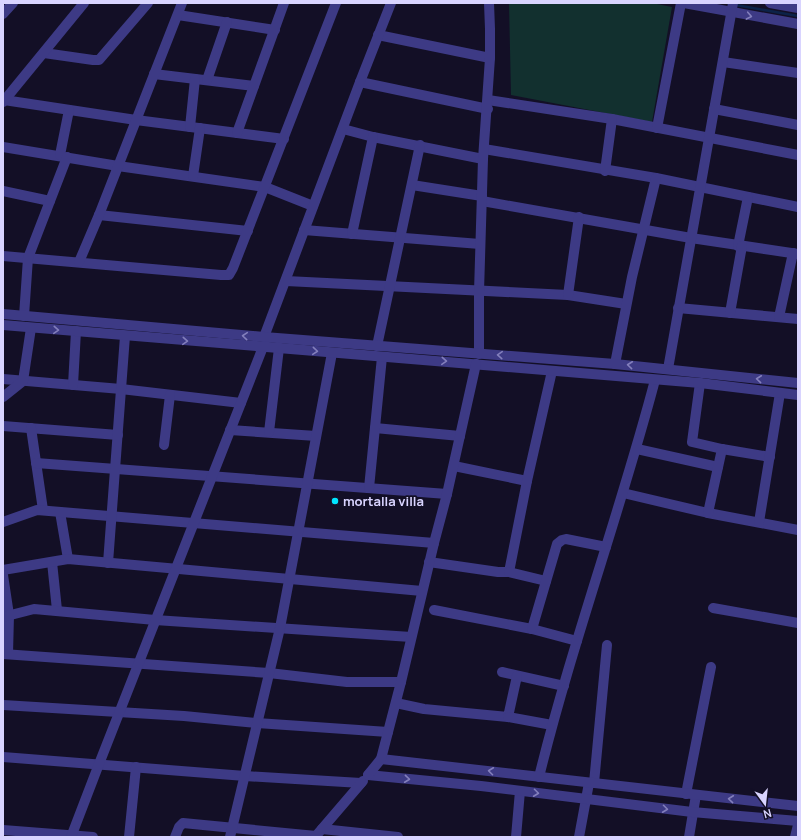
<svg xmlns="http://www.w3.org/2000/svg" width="801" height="840" viewBox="0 0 801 840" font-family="Manrope,sans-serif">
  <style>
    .green { fill: #12302f }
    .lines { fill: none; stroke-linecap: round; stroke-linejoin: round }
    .stream { stroke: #0c2248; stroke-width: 2.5 }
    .minor { stroke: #3d3a85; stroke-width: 10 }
    .tertiary { stroke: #3d3a85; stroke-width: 10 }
    .oneway { stroke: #837fbc }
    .poi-dot { fill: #00e5ff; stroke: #130f26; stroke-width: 1.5 }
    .labels { text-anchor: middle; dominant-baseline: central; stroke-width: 3.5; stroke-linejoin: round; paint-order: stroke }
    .poi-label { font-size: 13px; font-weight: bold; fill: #d9d4ff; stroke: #130f26; text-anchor: start }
  </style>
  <rect width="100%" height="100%" fill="#130f26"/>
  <polygon class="green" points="509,3 652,3 672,7 652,122 511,95"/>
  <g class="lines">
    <polyline class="stream" points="736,5 798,16"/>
    <g class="minor">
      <polyline points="684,3 798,24"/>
      <polyline points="770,3 798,8"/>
      <polyline points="3,14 13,3"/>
      <polyline points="178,15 275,30"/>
      <polyline points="378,35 490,58"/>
      <polyline points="44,53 93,60 99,60 148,3"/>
      <polyline points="723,62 798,73"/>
      <polyline points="154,74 254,86"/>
      <polyline points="207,80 227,22"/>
      <polyline points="360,82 488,109"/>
      <polyline points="4,100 136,120 284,139"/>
      <polyline points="488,100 612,119 798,155"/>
      <polyline points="3,102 84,3"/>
      <polyline points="714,109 798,125"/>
      <polyline points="190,127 195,79"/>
      <polyline points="657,128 681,3"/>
      <polyline points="343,129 373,137 483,159"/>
      <polyline points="237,133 284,3"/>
      <polyline points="3,147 118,166 265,187 313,206"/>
      <polyline points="484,149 656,178 798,207"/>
      <polyline points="60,155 69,110"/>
      <polyline points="605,171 612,119"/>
      <polyline points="193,176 200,128"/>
      <polyline points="412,185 482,196"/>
      <polyline points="3,191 50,201"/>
      <polyline points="482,201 691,238 798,254"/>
      <polyline points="99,215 248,231"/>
      <polyline points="304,230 480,244"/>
      <polyline points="352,234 373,137"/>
      <polyline points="738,246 748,197"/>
      <polyline points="3,256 221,275 229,275 233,268 336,3"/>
      <polyline points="79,262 99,215 182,3"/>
      <polyline points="286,281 568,295 626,304"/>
      <polyline points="568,295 579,217"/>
      <polyline points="678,308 798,319"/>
      <polyline points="730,313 742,246"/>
      <polyline points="24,316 28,258 67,157"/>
      <polyline points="779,317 793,253"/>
      <polyline points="264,337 360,82 391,3"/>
      <polyline points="377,346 420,145"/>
      <polyline points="479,354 479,292 483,159 490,58 490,29 489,3"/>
      <polyline points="615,364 632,277 656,178"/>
      <polyline points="668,369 733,3"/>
      <polyline points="3,379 121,389 241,403"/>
      <polyline points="700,383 692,442 722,449 770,457"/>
      <polyline points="73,385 76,331"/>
      <polyline points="3,397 23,381 31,328"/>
      <polyline points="3,426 118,435"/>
      <polyline points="31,428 43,510"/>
      <polyline points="375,428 460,436"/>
      <polyline points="230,430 316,436"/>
      <polyline points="269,432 279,348"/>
      <polyline points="164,445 170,395"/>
      <polyline points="637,449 718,467"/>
      <polyline points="36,463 447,494"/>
      <polyline points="454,466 527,481"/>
      <polyline points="369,488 382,357"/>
      <polyline points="623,493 708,513 798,530"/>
      <polyline points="60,512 68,559"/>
      <polyline points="708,513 722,449"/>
      <polyline points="3,522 37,510 434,543"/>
      <polyline points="759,522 780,393"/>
      <polyline points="52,562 57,610"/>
      <polyline points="429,562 498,572 509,572 527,481 552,371"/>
      <polyline points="108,563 125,336"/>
      <polyline points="3,570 68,559 422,591"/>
      <polyline points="509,572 546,581"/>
      <polyline points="3,575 9,615 8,654"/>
      <polyline points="713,608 798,623"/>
      <polyline points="434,610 532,629 577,641"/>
      <polyline points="3,617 34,609 155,620 411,637"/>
      <polyline points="532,629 557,544 562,540 566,539 606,547"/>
      <polyline points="3,654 269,673 347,682 401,682"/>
      <polyline points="502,672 564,686"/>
      <polyline points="396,703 424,709 508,717 517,676"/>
      <polyline points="3,705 184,716 257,723 388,732"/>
      <polyline points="508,717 552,725"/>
      <polyline points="3,757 245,776 361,783"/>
      <path d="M539,777C572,643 620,513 655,380"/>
      <polyline points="594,783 607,645"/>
      <polyline points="686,794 711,667"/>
      <polyline points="322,829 398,837"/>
      <polyline points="3,830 93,837"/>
      <polyline points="71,837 99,764 263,347"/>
      <polyline points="129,837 136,767"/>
      <polyline points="175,837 179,827 183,823 316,836"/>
      <polyline points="230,837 280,628 332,353"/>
      <polyline points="315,837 363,781"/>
      <polyline points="516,837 520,791"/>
      <polyline points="579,837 589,783"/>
      <polyline points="689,837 696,795"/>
      <polyline points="795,837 798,825"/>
    </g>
    <g class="tertiary">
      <polyline points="3,314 264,337 615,364 798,383"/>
      <polyline points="3,325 700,383 798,395"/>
      <polyline points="381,759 798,806"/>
      <polyline points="368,775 481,786 692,812 798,821"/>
      <polyline points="368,775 381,759 388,732 401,682 434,543 447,494 476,364"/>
    </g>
  </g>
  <defs><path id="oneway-chevron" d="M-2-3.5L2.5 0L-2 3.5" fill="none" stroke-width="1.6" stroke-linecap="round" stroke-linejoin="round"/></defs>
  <g class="oneway">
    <use href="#oneway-chevron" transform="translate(749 16) rotate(11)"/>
    <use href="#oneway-chevron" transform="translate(56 330) rotate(4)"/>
    <use href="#oneway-chevron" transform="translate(245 336) rotate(-175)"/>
    <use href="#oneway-chevron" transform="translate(185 341) rotate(4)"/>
    <use href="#oneway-chevron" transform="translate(315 351) rotate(5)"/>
    <use href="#oneway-chevron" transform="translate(500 355) rotate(-176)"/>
    <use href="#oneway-chevron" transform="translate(444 361) rotate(4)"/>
    <use href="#oneway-chevron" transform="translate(630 365) rotate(-174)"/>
    <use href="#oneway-chevron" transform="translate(759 379) rotate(-174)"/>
    <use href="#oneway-chevron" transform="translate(491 771) rotate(-173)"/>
    <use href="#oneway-chevron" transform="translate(407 779) rotate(6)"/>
    <use href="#oneway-chevron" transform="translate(536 793) rotate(7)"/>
    <use href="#oneway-chevron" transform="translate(731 799) rotate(-174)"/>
    <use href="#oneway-chevron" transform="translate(665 809) rotate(7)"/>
  </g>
  <circle class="poi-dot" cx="335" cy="501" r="4"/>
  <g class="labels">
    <g class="poi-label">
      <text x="343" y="501">mortalla villa</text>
    </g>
  </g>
  <rect width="801" height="840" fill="none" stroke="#d9d4ff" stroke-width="8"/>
  <g transform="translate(765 804) rotate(165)" stroke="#130f26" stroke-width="3" paint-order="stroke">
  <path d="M0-3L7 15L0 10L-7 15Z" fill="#d9d4ff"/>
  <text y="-6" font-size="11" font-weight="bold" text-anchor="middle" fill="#d9d4ff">N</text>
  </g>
</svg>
